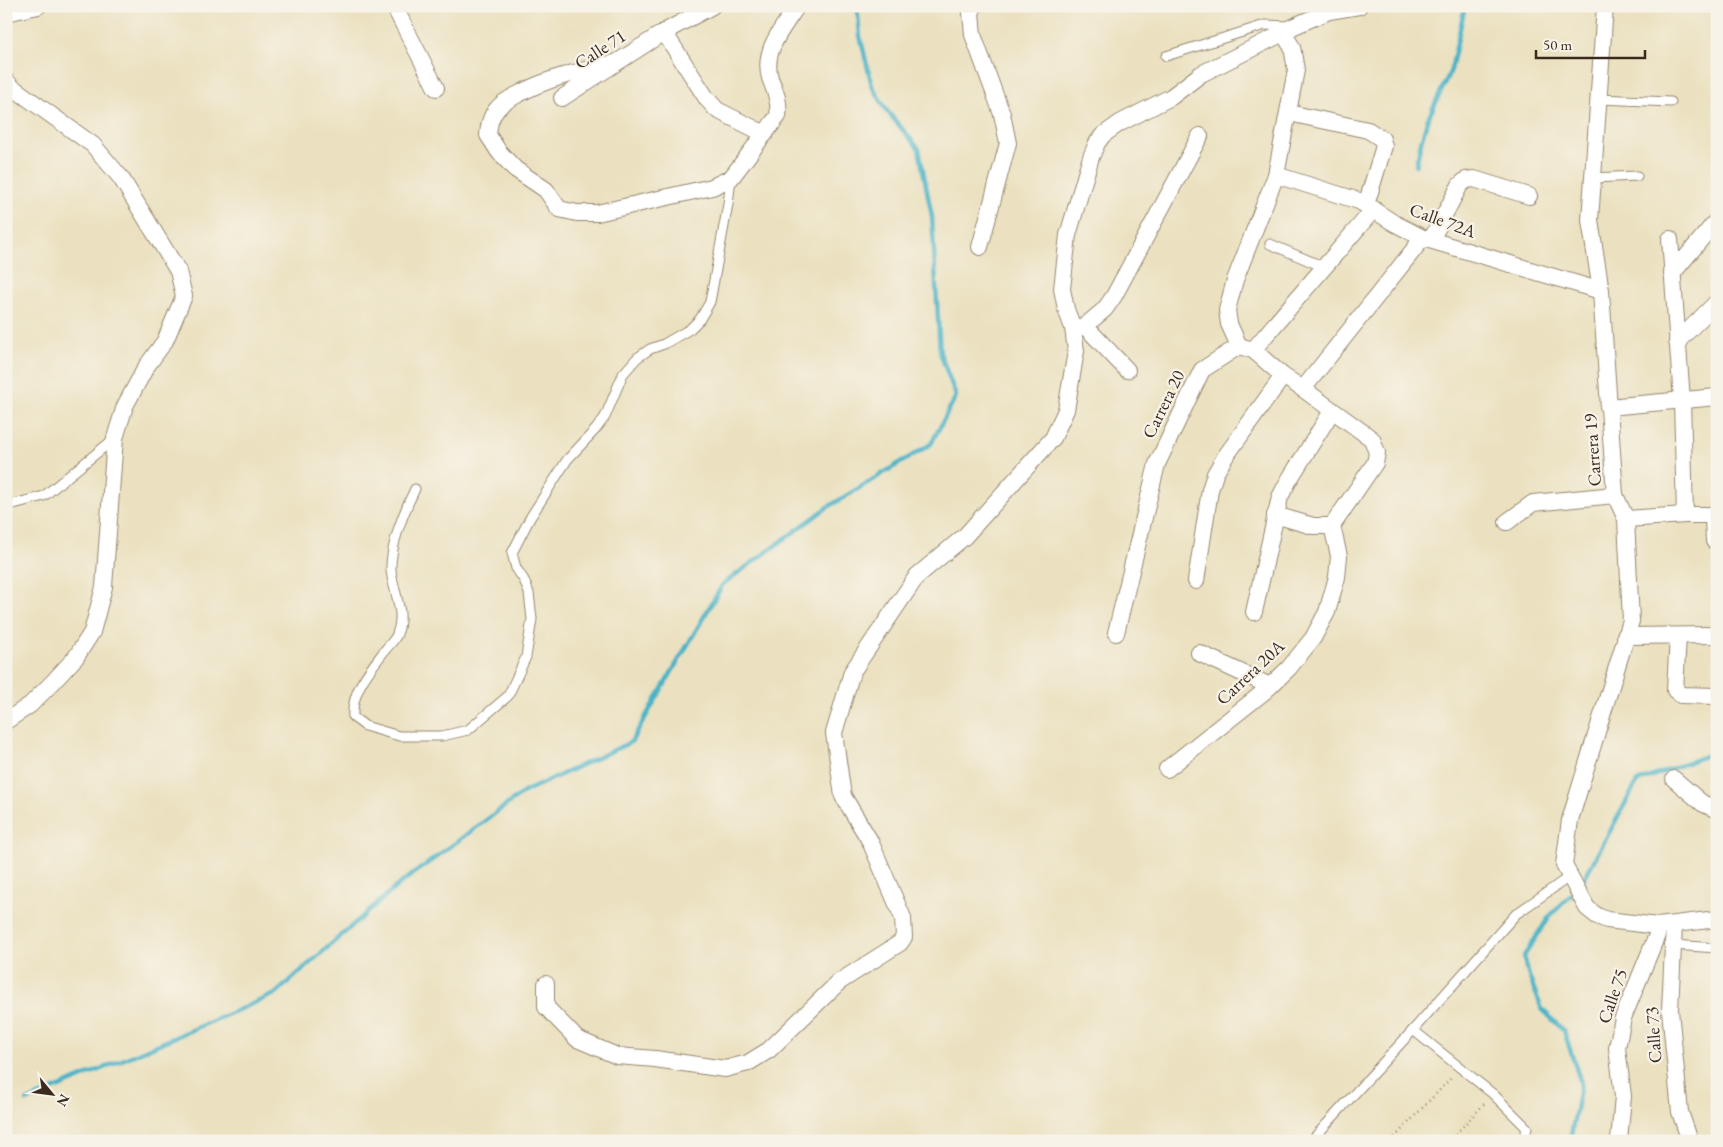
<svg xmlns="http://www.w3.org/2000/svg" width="1723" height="1147" viewBox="0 0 1723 1147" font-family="'EB Garamond',serif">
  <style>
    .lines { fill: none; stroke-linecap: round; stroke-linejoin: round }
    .stream { stroke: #49b3c7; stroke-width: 4.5 }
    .service-casing { stroke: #93866f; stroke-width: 11 }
    .minor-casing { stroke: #93866f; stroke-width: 18 }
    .path { stroke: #93866f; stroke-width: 2.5; stroke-dasharray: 1 4; stroke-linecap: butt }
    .service { stroke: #fff; stroke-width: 9 }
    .minor { stroke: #fff; stroke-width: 16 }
    .labels { text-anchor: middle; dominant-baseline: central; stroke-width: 4.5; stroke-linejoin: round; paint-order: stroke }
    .street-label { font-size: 18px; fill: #3b2a1e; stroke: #f7f3e8 }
  </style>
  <rect width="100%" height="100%" fill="#f7f3e8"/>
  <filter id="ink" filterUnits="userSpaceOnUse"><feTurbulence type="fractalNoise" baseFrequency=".02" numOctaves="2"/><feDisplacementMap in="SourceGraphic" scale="10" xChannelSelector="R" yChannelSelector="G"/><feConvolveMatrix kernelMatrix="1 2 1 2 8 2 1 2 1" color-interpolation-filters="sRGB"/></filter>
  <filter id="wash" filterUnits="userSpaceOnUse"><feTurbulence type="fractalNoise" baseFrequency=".0096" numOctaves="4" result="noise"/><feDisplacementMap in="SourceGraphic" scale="20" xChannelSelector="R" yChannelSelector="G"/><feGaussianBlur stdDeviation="1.12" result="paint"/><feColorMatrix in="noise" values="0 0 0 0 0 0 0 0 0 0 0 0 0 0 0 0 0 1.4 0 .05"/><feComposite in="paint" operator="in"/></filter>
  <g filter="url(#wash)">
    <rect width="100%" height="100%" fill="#ebe1c0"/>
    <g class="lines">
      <g class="stream">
        <polyline points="1416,165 1421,142 1427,121 1451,70 1465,6"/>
        <polyline points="1580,886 1637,782 1705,756 1717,754"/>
        <polyline points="27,1101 275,994 397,886 524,792 631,742 723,584 828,507 931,444 956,396 940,353 932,217 919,149 887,111 872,86 860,36 857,6"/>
        <polyline points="1570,1141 1581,1083 1564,1031 1542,1009 1529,976 1524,956 1549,917 1575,891"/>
      </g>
    </g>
  </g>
  <g filter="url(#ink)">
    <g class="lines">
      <defs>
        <g id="service">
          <polyline points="1166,56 1265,25 1289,26"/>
          <polyline points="1599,99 1671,102"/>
          <polyline points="1592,178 1637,176"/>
          <polyline points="1270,244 1324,267"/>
          <path d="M415,489C404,511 390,546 391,570C393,592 406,612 397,634C395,640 389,645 385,650C370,670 351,691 353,717L365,726L399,736H442L468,730L508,696L526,657L532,619L529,593L524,580L516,568L512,553L530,518L567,460L596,429L605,417L623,374L637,358L650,349L664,344L690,329L700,319L710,302L728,204L731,178"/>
          <polyline points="6,506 44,496 114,439"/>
          <polyline points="1673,945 1717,948"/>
          <polyline points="1413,1030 1493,1094 1527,1128 1524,1141"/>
          <polyline points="1311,1141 1413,1030 1516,914 1569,877"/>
        </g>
        <g id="minor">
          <polyline points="394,6 436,88"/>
          <polyline points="974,6 971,13 973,35 1002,114 1008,143 980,247"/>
          <polyline points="1605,6 1590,220 1601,291 1615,495 1626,519 1631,621 1570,820 1564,865 1587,908 1597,916 1607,920 1658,926 1717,919"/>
          <polyline points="6,13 38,6"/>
          <polyline points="664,32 707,99 717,110 765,134"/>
          <path d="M615,63C580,71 547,78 515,96C509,99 501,104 497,109C490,117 489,125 488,135L499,152L515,169L546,190L559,209L577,213H597L712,187L731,178L778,116C780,102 775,91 770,78C762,50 783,28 797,6"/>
          <polyline points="6,81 12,87 93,145 121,178 178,271 184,296 165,341 146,367 125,406 115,438 104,587 92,632 76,657 53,682 30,705 6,721"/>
          <polyline points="562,98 664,32 712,6"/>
          <polyline points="1289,113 1368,130 1382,139 1384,146 1366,205"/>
          <polyline points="1276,175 1359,201 1394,223 1423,238 1601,291"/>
          <polyline points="1670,239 1682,400 1685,515"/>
          <polyline points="1431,240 1460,185 1466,180 1474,179 1529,196"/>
          <polyline points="1672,274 1717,220"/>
          <polyline points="1085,326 1127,370"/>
          <polyline points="1073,328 1085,326 1105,309 1114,296 1200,136"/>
          <polyline points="1677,342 1717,302"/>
          <polyline points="1239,346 1229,324 1227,310 1235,280 1276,175 1296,70 1292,47 1283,33"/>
          <polyline points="1253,350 1283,376 1303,389 1423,238"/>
          <polyline points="1303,389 1372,439 1377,453 1375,463 1332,526"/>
          <polyline points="1608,407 1717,397"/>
          <polyline points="1275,515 1313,526 1332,526"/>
          <polyline points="1626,519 1685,515 1710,515 1713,518 1714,541"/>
          <polyline points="1507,522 1533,503 1615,495"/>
          <polyline points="1196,581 1210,490 1215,474 1225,457 1283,376"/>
          <polyline points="1254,612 1280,497 1289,480 1332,411"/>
          <polyline points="1116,633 1157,464 1202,370 1239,346 1253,350 1374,209"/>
          <polyline points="1625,636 1717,635"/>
          <polyline points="1678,636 1675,690 1681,695 1717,696"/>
          <polyline points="1199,653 1270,686"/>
          <polyline points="1167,769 1265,691 1289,668 1313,638 1327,612 1337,577 1339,556 1332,526"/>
          <polyline points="1674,779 1702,803 1717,810"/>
          <polyline points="1674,925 1670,1010 1680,1112 1690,1141"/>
          <polyline points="546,984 546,1007 577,1039 617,1056 655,1059 725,1069 748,1063 769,1050 839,982 900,943 904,937 903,918 870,841 843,796 834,733 852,672 917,576 965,536 1053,438 1066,410 1076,351 1073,328 1066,309 1062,289 1068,235 1091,157 1097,143 1103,135 1120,123 1171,97 1201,74 1283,33 1292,27 1329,11 1359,6"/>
          <polyline points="1619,1141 1623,1096 1617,1048 1623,1018 1657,935 1658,926"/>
        </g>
      </defs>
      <use href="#service" class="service-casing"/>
      <use href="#minor" class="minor-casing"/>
      <g class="path">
        <polyline points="1391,1141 1453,1076"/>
        <polyline points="1449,1141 1485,1103"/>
      </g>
      <use href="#service" class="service"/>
      <use href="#minor" class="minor"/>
    </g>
  </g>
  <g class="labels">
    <g class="street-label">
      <text transform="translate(600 49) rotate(-33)">Calle 71</text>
      <text transform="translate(1443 220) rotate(20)">Calle 72A</text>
      <text transform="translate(1163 404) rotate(-64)">Carrera 20</text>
      <text transform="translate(1592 450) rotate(-94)">Carrera 19</text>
      <text transform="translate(1250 672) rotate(-43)">Carrera 20A</text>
      <text transform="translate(1612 996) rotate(-71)">Calle 75</text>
      <text transform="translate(1653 1035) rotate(-94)">Calle 73</text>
    </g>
  </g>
  <rect width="1723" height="1147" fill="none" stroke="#f7f3e8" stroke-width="25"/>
  <g transform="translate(52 1094) rotate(119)" stroke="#f7f3e8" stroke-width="4" paint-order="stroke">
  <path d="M0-4L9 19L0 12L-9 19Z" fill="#3b2a1e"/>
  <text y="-8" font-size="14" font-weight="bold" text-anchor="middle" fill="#3b2a1e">N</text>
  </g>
  <path d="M1536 50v8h109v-8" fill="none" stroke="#3b2a1e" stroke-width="2.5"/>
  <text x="1543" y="50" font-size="15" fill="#3b2a1e" stroke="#f7f3e8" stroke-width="4" paint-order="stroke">50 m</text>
</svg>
